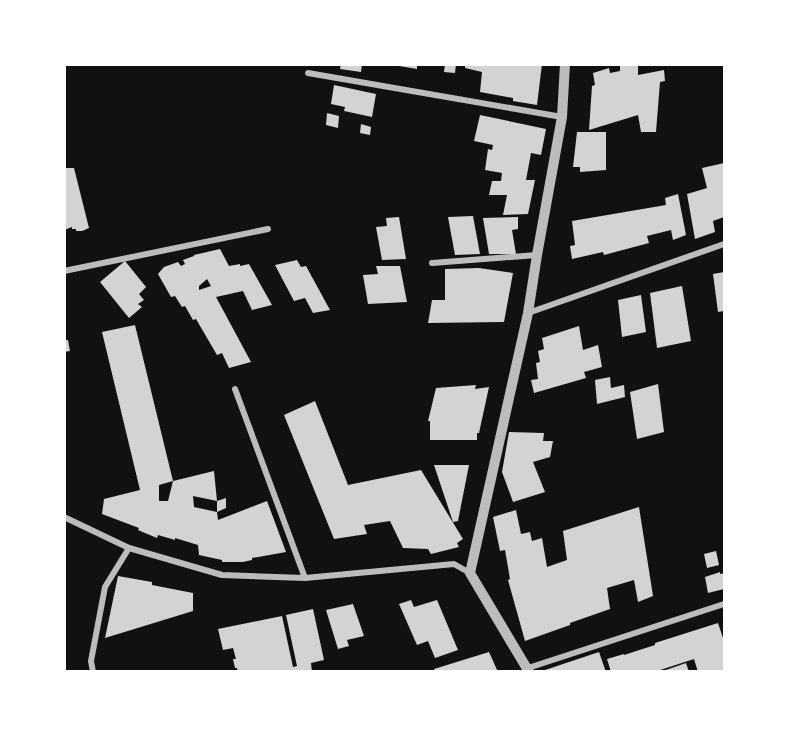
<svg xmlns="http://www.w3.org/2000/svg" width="789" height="736" viewBox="0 0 789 736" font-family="Overpass,sans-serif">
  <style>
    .building { fill: #d3d3d3; fill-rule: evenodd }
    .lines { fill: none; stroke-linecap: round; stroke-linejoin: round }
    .minor { stroke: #bcbcbc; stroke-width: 6 }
    .tertiary { stroke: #bcbcbc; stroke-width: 10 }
  </style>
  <rect width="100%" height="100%" fill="#111"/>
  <g class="building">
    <polygon points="341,64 362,64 361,72 340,69"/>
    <polygon points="399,64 417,64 417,69 399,66"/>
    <polygon points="445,64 456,64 455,73 444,72"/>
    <polygon points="465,64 542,64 537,105 513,101 513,98 480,92 482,72 465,68"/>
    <polygon points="620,64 638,64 638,75 664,70 665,81 660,82 656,132 641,132 638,115 589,130 592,86 595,85 593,73 609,68 610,73 620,71"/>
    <polygon points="334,85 376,94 372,117 344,111 345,107 331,104"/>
    <polygon points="327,113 339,116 338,128 326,125"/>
    <polygon points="480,115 546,129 541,155 531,153 526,180 535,180 528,214 503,215 507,195 489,195 492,181 501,181 502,173 485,170 488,149 492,150 493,145 474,141"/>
    <polygon points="361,124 371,127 370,135 360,133"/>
    <polygon points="577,132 606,132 606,170 580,172 580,167 573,167"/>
    <polygon points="724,163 724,217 713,221 715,232 695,239 687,194 707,188 702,168"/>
    <polygon points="64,168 74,168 89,228 82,231 76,231 76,229 72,229 72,227 64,230"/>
    <polygon points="678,194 686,235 673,240 671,230 647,236 649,243 604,255 603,252 572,259 570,246 575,245 572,221 666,205 665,198"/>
    <polygon points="473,216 480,254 455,255 448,217"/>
    <polygon points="399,217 406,259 382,260 376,227 387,226 386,218"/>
    <polygon points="518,217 518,229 512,230 516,254 489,254 483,218"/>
    <path d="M220,249L229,266L240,264V266L249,264L272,305L252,310L243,291L216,297L251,362L229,368L222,353L217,355L196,319L193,320L185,306L182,307L175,296L171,297L158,274L164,267L178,262L181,266L185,264L183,260L194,256V255ZM207,279L211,286L199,290V286Z"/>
    <polygon points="297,260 301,267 306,266 330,310 313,313 305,298 294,301 275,265"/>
    <polygon points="125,261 146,287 139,294 144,300 138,304 142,307 129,318 100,282"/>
    <polygon points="376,266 400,266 407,302 368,304 363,275 378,274"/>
    <polygon points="479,268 513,273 504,322 428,323 432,300 445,300 445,269"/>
    <polygon points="724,272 724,311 718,312 713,274"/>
    <polygon points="682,286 691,341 657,348 650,293"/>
    <polygon points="641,295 646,332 622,337 618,300"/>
    <polygon points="135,325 173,481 159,485 159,501 168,501 173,481 214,471 217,501 193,496 194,507 217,512 218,520 267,501 286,552 252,558 252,560 243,562 222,562 222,560 199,555 198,545 175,538 175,540 158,535 157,538 138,530 139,528 102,514 104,499 140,490 102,332"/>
    <polygon points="579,326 583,350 598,345 602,367 584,372 586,378 534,393 531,380 538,379 536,363 540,362 538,351 544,349 542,338"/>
    <polygon points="64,340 68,340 70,351 64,352"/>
    <polygon points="610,377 611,388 624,385 625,397 597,404 595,380"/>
    <polygon points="658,384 664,432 637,439 630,392"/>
    <polygon points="476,385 475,389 489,387 479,433 477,433 477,440 430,440 430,421 428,421 436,388"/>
    <polygon points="315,401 348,485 421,470 463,539 457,543 459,547 431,554 428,549 403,548 390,521 364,525 367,534 334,539 284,415"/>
    <polygon points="509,432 544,433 543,441 553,441 550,457 533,462 545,492 513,502 502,472"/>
    <polygon points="434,465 469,465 458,521 453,522"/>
    <polygon points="226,498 226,508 217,512 217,501"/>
    <polygon points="639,507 653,596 638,602 634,580 607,588 610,609 570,623 570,625 525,641 508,580 510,579 505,550 500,551 493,517 516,510 521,534 530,532 532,541 542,538 547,567 567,560 563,531"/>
    <polygon points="716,551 719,565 707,568 704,554"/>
    <polygon points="720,572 720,574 724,573 724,589 708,593 705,577"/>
    <polygon points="118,576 152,582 152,585 193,593 193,611 105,638"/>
    <polygon points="411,600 414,607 437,600 458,650 435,658 428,641 417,645 399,604"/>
    <polygon points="353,604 364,636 347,640 349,646 338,649 326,610"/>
    <polygon points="313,609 324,660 311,663 312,672 238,672 237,668 235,668 233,659 236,659 233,648 223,650 218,629 282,616 293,667 297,666 286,615"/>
    <polygon points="718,623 724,641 724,672 698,672 694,659 654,672 611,672 607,659 624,654 624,655 655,645 655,643"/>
    <polygon points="489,652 498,672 435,672 434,669"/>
    <polygon points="599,652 606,672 542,672 542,671"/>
    <polygon points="686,663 689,672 663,672 663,671"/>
  </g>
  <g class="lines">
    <g class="minor">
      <polyline points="308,73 562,117"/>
      <polyline points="432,263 537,255"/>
      <polyline points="64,271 268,229"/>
      <polyline points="528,313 724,244"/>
      <polyline points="235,389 305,578"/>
      <polyline points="64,517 129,548 222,575 305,578 454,564 470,573"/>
      <polyline points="528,668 724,604"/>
      <polyline points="93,672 91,661 105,587 129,548"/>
    </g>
    <polyline class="tertiary" points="529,672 470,573 528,313 537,255 562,117 565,64"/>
  </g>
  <rect width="789" height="736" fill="none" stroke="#ffffff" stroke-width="132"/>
</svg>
